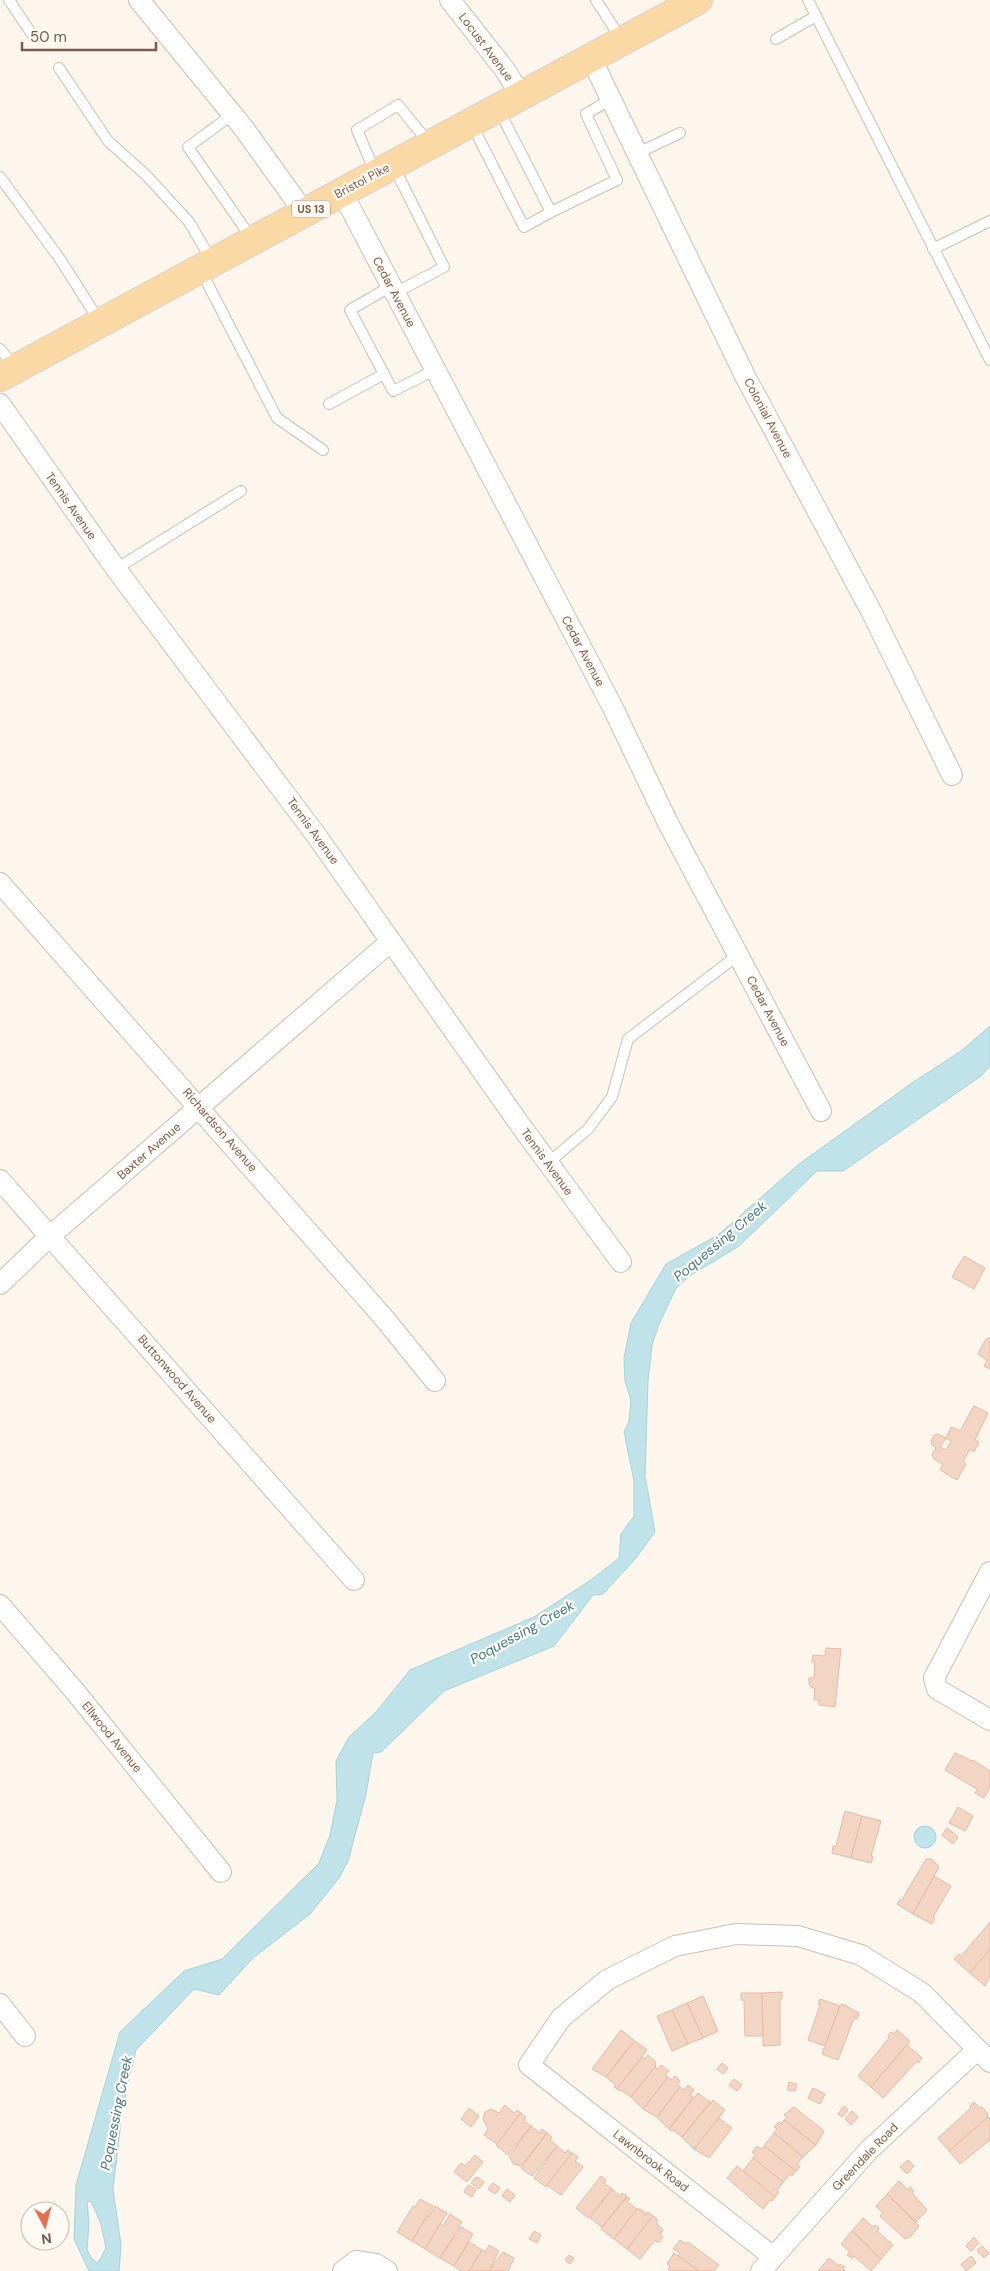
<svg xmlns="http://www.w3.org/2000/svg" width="990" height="2271" viewBox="0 0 990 2271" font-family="'DM Sans',sans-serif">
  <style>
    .water { fill: #bfe3e8; stroke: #a5d3da; fill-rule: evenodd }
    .building { fill: #f3d5c3; stroke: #e6bba3 }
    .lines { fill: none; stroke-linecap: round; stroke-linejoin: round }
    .service-casing { stroke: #d1beb0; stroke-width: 12 }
    .minor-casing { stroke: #d1beb0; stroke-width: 22 }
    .primary-casing { stroke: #dad1cd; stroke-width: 30 }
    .service { stroke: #fff; stroke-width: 10 }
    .minor { stroke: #fff; stroke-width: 20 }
    .primary { stroke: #fbd9a5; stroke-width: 28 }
    .labels { text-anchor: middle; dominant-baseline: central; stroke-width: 4.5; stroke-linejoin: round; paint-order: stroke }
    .shield { fill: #fffaf3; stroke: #a28b7f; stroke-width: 1 }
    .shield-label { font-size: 11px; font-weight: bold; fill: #7a5c4d }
    .street-label { font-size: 12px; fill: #7a5c4d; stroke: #fffaf3 }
    .water-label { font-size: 14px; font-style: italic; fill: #437c86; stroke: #fffaf3 }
  </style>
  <rect width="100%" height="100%" fill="#fdf6ec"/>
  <g class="water">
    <path d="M990,1026V1066L981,1076L843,1171H817L739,1246L688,1277L676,1288L659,1324L652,1345L648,1381L645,1476L655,1532L636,1558L603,1594L593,1595L554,1646L444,1691L381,1752L373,1753L366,1794L348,1861L339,1878L310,1914L253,1958L219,1995L194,1989L136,2050L123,2105L113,2189L121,2245L119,2271H89L74,2239L76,2185L120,2032L184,1971L222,1959L319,1863L330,1835L337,1800L336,1761L349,1737L376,1712L410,1670L534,1617L591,1580L619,1558L621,1534L634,1516V1481L624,1432L629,1421L631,1400L625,1381L624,1358L631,1323L666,1264L718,1235L799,1164L912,1083L961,1051ZM91,2201L101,2224L106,2248L98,2263L92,2259L87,2250L89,2223L87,2202Z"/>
    <circle cx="925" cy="1837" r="11"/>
  </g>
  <g class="building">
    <polygon points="964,1256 985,1268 974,1289 952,1277"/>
    <polygon points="989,1338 990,1338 990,1369 984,1366 987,1360 978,1354 986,1339"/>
    <polygon points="974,1406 988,1413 975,1440 979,1442 974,1452 970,1449 963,1462 966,1464 957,1480 940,1470 943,1464 934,1459 932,1454 936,1448 932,1445 931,1441 934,1435 938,1434 946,1438 940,1447 946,1450 951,1441 946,1438 951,1427 960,1431"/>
    <polygon points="826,1648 841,1649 835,1707 819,1705 819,1700 814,1700 815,1688 812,1688 809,1684 809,1678 814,1678 815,1662 812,1662 813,1655 825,1656"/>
    <polygon points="955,1753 972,1761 973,1760 990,1771 990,1787 984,1798 975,1793 977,1789 945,1770"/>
    <polygon points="958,1807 973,1816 965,1831 949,1823"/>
    <polygon points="845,1811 862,1816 851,1858 832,1853 833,1846 836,1846"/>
    <polygon points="862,1816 881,1821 871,1856 873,1857 871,1863 851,1858"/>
    <polygon points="947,1828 958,1837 953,1844 942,1835"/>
    <polygon points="926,1859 932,1859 939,1867 913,1914 897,1904 900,1899 902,1900"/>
    <polygon points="934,1876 951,1886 933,1917 935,1919 932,1924 913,1914"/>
    <polygon points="990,1922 990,1949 970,1973 954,1959 959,1954 961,1956"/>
    <polygon points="990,1949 990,1976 985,1986 970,1973"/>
    <polygon points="782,1992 782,1999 780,1999 780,2045 763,2046 762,1993"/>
    <polygon points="741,1993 762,1993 763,2036 745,2036 744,2000 741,2000"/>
    <polygon points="703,1996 718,2031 703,2038 687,2003"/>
    <polygon points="820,1999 840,2006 825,2046 808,2040 820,2005 818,2004"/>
    <polygon points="687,2003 703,2038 688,2044 672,2010"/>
    <polygon points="842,2004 859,2013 857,2019 854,2018 838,2060 822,2054 840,2006"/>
    <polygon points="672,2010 688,2044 672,2051 657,2016"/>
    <polygon points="621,2030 634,2040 606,2077 592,2069"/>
    <polygon points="897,2030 910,2041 871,2087 858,2076 889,2038 888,2036 891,2032 894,2034"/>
    <polygon points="635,2041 647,2050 617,2089 614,2087 616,2085 606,2077"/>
    <polygon points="907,2045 922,2058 918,2063 917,2061 883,2098 871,2087"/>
    <polygon points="648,2055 656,2062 655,2067 631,2097 621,2090 620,2091 617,2089 642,2057 644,2059"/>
    <polygon points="722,2063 728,2068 723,2074 717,2069"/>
    <polygon points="661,2065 669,2071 665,2075 668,2077 643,2109 631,2097 655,2067 658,2069"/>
    <polygon points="675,2076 680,2081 677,2085 680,2087 657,2117 643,2109 668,2077 672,2080"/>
    <polygon points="734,2079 742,2085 737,2091 729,2085"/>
    <polygon points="789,2082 797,2084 795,2091 787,2090"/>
    <polygon points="688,2085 694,2090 690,2095 693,2097 669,2129 657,2117 680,2087 684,2090"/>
    <polygon points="813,2088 825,2094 820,2104 808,2098"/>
    <polygon points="698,2093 710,2102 682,2137 673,2130 671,2131 669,2129"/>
    <polygon points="713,2100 725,2110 694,2149 682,2137"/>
    <polygon points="974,2102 980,2108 982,2107 988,2114 987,2115 988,2117 949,2151 938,2138 971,2108 970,2106"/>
    <polygon points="505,2105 514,2113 517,2110 521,2113 497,2144 484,2135 488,2129 483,2119 485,2112 491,2109 499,2113"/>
    <polygon points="844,2106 848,2110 842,2117 838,2114"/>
    <polygon points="794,2107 824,2131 816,2145 784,2120 787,2117 784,2115"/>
    <polygon points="469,2108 479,2116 471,2127 461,2119"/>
    <polygon points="852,2111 858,2117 851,2125 845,2119"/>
    <polygon points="521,2113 526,2117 524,2121 531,2126 508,2155 496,2145"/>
    <polygon points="988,2117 990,2119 990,2140 960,2164 949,2151"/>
    <polygon points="719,2118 732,2128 709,2158 694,2149"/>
    <polygon points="784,2120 816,2145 803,2157 774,2133 777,2129 774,2127 779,2122 781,2124"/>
    <polygon points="531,2126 540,2133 542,2129 547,2133 521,2166 514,2164 509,2157"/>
    <polygon points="547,2133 552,2137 550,2140 557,2146 532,2176 521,2168"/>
    <polygon points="774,2133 803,2157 797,2164 800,2167 796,2171 764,2146"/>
    <polygon points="557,2146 565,2153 568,2150 572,2153 546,2187 534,2178"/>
    <polygon points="757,2146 761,2149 764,2146 796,2171 792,2176 790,2174 783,2182 753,2158 756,2155 752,2152"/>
    <polygon points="572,2153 578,2157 575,2161 583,2167 561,2195 547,2185"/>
    <polygon points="475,2155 483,2162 467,2182 454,2172 461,2163 465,2166"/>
    <polygon points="753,2158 783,2182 777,2190 779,2192 775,2197 743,2171"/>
    <polygon points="908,2160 914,2166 907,2174 900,2167"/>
    <polygon points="737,2166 775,2197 772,2201 770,2200 763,2209 727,2178"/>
    <polygon points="601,2176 606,2180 604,2183 612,2189 588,2218 576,2208"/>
    <polygon points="476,2177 484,2182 479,2189 471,2183"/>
    <polygon points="899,2181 908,2190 910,2187 914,2191 912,2193 927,2210 916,2222 887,2194"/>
    <polygon points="493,2183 500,2188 495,2194 488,2189"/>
    <polygon points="468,2185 476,2189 472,2197 464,2192"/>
    <polygon points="507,2189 515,2195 510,2202 502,2196"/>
    <polygon points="612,2189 620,2196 622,2193 627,2196 602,2227 590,2218"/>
    <polygon points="887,2194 919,2226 911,2236 905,2239 880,2216 883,2213 876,2206"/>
    <polygon points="627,2197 630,2199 627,2202 637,2209 614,2239 601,2229"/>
    <polygon points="420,2199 433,2206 412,2241 397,2232 413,2206 415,2207"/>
    <polygon points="435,2206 447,2213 425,2249 412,2241 427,2216 429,2217"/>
    <polygon points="637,2209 640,2209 645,2213 645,2216 648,2212 653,2216 627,2249 614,2239"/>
    <polygon points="450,2214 462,2222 440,2258 425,2249 440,2224 443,2226"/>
    <polygon points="653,2216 658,2220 656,2223 663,2230 660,2234 663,2237 658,2243 655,2240 640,2259 627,2249"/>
    <polygon points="863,2218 873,2227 875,2225 879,2228 877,2231 893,2245 881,2259 852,2231"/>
    <polygon points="461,2227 473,2234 454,2266 440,2258"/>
    <polygon points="534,2231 541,2235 537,2243 529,2239"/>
    <polygon points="852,2231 881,2259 871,2271 854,2256 852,2258 847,2255 850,2252 841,2244"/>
    <polygon points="974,2237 979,2243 971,2251 966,2246"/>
    <polygon points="680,2240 686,2244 688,2242 719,2265 714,2271 699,2271 678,2256 680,2253 673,2249"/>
    <polygon points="469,2242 482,2250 469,2271 461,2271 454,2266"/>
    <polygon points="489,2245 499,2251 489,2271 469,2271 482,2250 485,2252"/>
    <polygon points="982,2246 989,2253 984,2258 977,2250"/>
    <polygon points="503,2252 514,2258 508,2271 489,2271"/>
    <polygon points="674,2253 678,2256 699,2271 671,2271 668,2269 670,2266 667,2264"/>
    <polygon points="569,2255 574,2258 570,2264 565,2260"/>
    <polygon points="971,2256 976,2263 966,2271 961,2264"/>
    <polygon points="829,2258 839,2266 840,2264 845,2267 843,2269 845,2271 818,2271"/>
  </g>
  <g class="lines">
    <defs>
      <g id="service">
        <polyline points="9,0 31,33"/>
        <polyline points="596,0 621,39"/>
        <polyline points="808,0 990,360"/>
        <polyline points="776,39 816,16"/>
        <polyline points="59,68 108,141 147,176 189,222 212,261"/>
        <polyline points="498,108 551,212 617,180 586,114 611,99"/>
        <polyline points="233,114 188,147 252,239"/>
        <polyline points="472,125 524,227 551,212"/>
        <polyline points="638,153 680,133"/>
        <polyline points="393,165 444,267 395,293"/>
        <polyline points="376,174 357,130 398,105 430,144"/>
        <polyline points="0,177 60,259 100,322"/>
        <polyline points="933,249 990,221"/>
        <polyline points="200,269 277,418 323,450"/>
        <polyline points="391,286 350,310 393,391 435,370"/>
        <polyline points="0,349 16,368"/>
        <polyline points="329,404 384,374"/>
        <polyline points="116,569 241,491"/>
        <polyline points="548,1163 588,1129 612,1097 628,1039 738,955"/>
      </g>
      <g id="minor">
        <polyline points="139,0 242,126 304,212"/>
        <polyline points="450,0 505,70 521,96"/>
        <polyline points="591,58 745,376 870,609 952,775"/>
        <polyline points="342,192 612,706 668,823 821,1111"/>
        <polyline points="0,404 116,569 316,835 521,1126 621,1262"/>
        <polyline points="0,883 384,1318 435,1381"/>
        <polyline points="0,1180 354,1580"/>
        <polyline points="0,1284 50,1236 390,942"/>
        <polyline points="990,1572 934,1678 937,1689 990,1720"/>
        <polyline points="0,1605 73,1689 221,1872"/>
        <polyline points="0,2004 25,2036"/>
        <polyline points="772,2256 529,2065 561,2018 607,1980 675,1946 736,1934 798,1936 861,1955 922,1993 990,2062"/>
        <polyline points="343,2271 356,2261 376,2264 387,2271"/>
        <polyline points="761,2271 869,2150 977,2050"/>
      </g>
      <polyline id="primary" points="0,377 698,0"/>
    </defs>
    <use href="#service" class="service-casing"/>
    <use href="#minor" class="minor-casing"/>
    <use href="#primary" class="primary-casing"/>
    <use href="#service" class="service"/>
    <use href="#minor" class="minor"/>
    <use href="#primary" class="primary"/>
  </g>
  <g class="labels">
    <rect class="shield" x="292" y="200.5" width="38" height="17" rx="4"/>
    <g class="shield-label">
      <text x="311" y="209">US 13</text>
    </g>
    <g class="street-label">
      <text transform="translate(486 47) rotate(53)">Locust Avenue</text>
      <text transform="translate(362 181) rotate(-28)">Bristol Pike</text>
      <text transform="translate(394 292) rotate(62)">Cedar Avenue</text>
      <text transform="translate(768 418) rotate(62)">Colonial Avenue</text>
      <text transform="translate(71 506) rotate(55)">Tennis Avenue</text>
      <text transform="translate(583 651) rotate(62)">Cedar Avenue</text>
      <text transform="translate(313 831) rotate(54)">Tennis Avenue</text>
      <text transform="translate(768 1011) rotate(62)">Cedar Avenue</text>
      <text transform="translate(220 1130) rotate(49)">Richardson Avenue</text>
      <text transform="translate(149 1151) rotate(-41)">Baxter Avenue</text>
      <text transform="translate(547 1162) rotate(54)">Tennis Avenue</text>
      <text transform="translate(177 1379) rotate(49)">Buttonwood Avenue</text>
      <text transform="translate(112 1737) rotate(51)">Ellwood Avenue</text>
      <text transform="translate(865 2157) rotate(-46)">Greendale Road</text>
      <text transform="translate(651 2161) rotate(38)">Lawnbrook Road</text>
    </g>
    <g class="water-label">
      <text transform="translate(720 1241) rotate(-40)">Poquessing Creek</text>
      <text transform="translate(522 1632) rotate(-29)">Poquessing Creek</text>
      <text transform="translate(116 2113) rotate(-79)">Poquessing Creek</text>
    </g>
  </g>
  <g transform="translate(45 2226) rotate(173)"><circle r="24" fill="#fffaf3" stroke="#cabbb1"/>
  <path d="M0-4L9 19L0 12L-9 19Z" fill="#e76f51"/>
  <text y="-8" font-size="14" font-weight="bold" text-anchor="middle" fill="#7a5c4d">N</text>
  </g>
  <path d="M22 42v8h134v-8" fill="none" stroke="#7a5c4d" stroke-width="2.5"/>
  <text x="30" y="42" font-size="15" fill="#7a5c4d" stroke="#fffaf3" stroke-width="4" paint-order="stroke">50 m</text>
</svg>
